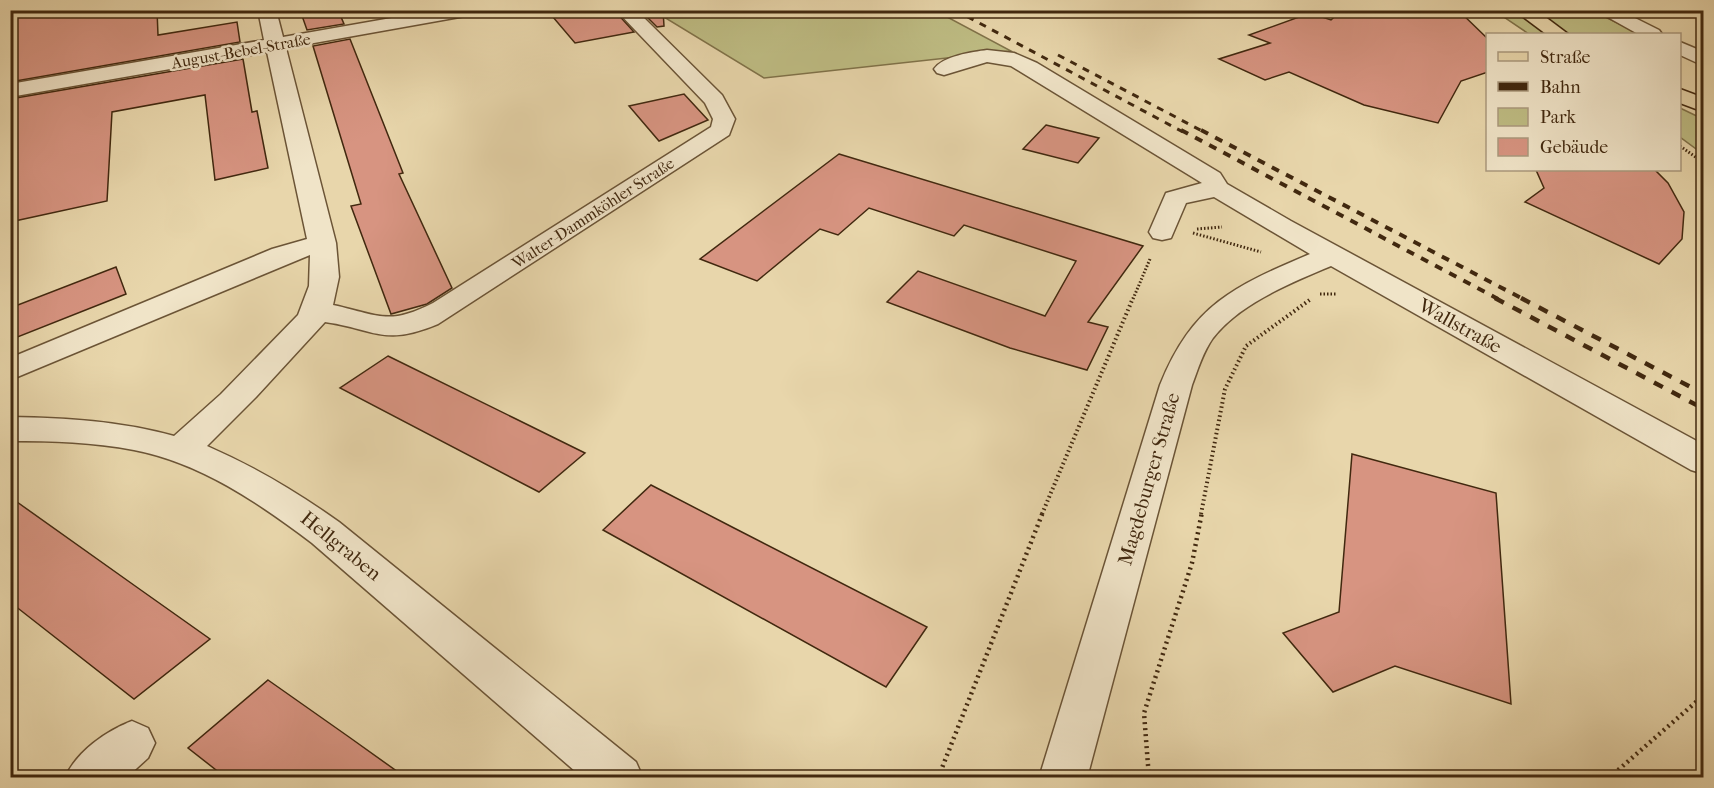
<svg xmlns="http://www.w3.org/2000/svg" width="1714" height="788" viewBox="0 0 1714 788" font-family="'IM FELL French Canon',serif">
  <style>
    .green { fill: #bebc83; stroke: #807249; stroke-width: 1.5 }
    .building { fill: #d79481; stroke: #41280f; stroke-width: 1.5 }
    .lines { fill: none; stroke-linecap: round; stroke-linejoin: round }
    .minor-casing { stroke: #6b5436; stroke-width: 3 }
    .major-casing { stroke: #41280f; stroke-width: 3 }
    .path-far2 { stroke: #41280f; stroke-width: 3; stroke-dasharray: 1.5 2; stroke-linecap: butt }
    .path-far1 { stroke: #41280f; stroke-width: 4; stroke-dasharray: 1.5 3; stroke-linecap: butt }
    .path { stroke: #41280f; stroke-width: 4.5; stroke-dasharray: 2 4; stroke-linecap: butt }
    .minor { fill: #f0e4c8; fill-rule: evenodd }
    .major { fill: #e8d6ab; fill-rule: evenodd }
    .rail-far2 { stroke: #41280f; stroke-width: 3; stroke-dasharray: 7 7; stroke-linecap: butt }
    .rail-far1 { stroke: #41280f; stroke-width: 4; stroke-dasharray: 8 8; stroke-linecap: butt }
    .rail { stroke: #41280f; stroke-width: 4.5; stroke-dasharray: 10 10; stroke-linecap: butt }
    .labels { text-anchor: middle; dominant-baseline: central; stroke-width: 5; stroke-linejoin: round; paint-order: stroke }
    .far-street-label { font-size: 16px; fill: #41280f; stroke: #f0e4c8 }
    .street-label { font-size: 20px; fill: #41280f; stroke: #f0e4c8 }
  </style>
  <rect width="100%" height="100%" fill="#e8d6ab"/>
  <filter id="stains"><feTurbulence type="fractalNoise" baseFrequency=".00333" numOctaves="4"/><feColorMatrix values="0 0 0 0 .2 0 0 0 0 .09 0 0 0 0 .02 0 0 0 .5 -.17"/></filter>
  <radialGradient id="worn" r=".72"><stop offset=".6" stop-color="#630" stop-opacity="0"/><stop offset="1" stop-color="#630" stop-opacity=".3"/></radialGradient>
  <g class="green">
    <polygon points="654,11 936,11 1011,51 764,78"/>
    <polygon points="1495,11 1593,11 1640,34 1529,34"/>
    <polygon points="1680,108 1703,119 1703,154 1680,137"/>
  </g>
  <g class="building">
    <polygon points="10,10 157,10 158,35 237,22 240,42 10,82"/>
    <polygon points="300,10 338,10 344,24 307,30"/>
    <polygon points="547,10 614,10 634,32 575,43"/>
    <polygon points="640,10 663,10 664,26 657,27"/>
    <polygon points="1342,10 1458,10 1488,39 1488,72 1461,81 1438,123 1364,105 1289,72 1265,80 1219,59 1270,43 1249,35 1310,13 1331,20"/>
    <polygon points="350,39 403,173 399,174 452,288 427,304 391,314 351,206 361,204 313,46"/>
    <polygon points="243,59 252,112 257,111 268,168 215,180 205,95 112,112 107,201 10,222 10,99"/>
    <polygon points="684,94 708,120 659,141 629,106"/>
    <polygon points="1046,125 1099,138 1078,163 1023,149"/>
    <polygon points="839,154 1143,246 1088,322 1108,327 1087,370 1010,348 887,302 918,271 1045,316 1076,261 964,225 954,236 869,208 838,235 820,229 757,281 700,259"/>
    <polygon points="1536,170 1655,170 1668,183 1684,212 1682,239 1659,264 1525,202 1544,188"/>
    <polygon points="116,267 126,294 10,340 10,308"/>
    <polygon points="388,356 514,418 585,453 539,492 340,388"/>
    <polygon points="1352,454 1496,493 1511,704 1395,666 1333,692 1283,633 1339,612"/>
    <polygon points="651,485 734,528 927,627 886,687 603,530"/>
    <polygon points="10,497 138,588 210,639 134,699 10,602"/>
    <polygon points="268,680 349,737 405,777 225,777 188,748"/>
  </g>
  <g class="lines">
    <defs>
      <g id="minor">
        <path d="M258,10H276L283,37L437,10H480L471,15L286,48L336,243L339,277L333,305C379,315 388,326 433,303L711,127L713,119L705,103L616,10H636L722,95L735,119L729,135L438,324C383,347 375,329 325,322L256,397L207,446C255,467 297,492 339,522L636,762L643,778H583L312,543C259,503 201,463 134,450C93,442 52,441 10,441V417C67,418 120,421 174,436L221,394L298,315L309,286L310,255L10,380V358L272,249L307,239L267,52L10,97V84L264,40Z"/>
        <polygon points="1595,10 1619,10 1659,30 1662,34 1638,34"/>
        <polygon points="1680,42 1704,52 1704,66 1680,55"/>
        <path d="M987,50L1014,53L1037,63L1220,173L1227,184L1291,221L1704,445V474L1691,470L1331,266C1291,283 1240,303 1213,338C1203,352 1198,369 1192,385L1087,778H1039L1160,385C1192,305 1234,286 1310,254L1214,197L1186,203L1171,238L1162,240L1153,238L1149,232L1166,193L1202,183L1011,66L987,62L944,75L937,73L934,69C943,56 972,52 987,50Z"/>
        <path d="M132,721L148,728L155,743L148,758L126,778H65C76,752 106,731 132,721Z"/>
      </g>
      <g id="major">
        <polygon points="1514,10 1536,10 1568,34 1546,34"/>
        <polygon points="1680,89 1704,98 1704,112 1680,103"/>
      </g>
    </defs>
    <use href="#minor" class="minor-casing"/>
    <use href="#major" class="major-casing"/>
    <g class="path-far2">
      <polyline points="1680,146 1704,163"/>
      <polyline points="1197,229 1222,227"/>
      <polyline points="1193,233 1261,252"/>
      <polyline points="1320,294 1337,294"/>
      <polyline points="1133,299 1150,259"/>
    </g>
    <g class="path-far1">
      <polyline points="1042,514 1133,298"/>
      <polyline points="1201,514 1225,389 1246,346 1311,299"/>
    </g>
    <g class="path">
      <polyline points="938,778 1043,512"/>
      <polyline points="1149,778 1144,713 1192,563 1202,512"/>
      <polyline points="1609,778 1704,695"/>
    </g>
    <use href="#minor" class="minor"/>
    <use href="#major" class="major"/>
    <g class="rail-far2">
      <polyline points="955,10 1183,132"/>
      <polyline points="1058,55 1204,132"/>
    </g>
    <g class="rail-far1">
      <polyline points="1181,130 1498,299"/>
      <polyline points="1201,130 1523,299"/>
    </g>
    <g class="rail">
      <polyline points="1495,298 1704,409"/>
      <polyline points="1521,298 1704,394"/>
    </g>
  </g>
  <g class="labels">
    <g class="far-street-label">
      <text transform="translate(241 51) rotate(-10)">August-Bebel-Straße</text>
      <text transform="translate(593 213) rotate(-33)">Walter-Dammköhler Straße</text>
    </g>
    <g class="street-label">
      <text transform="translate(1460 326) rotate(29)">Wallstraße</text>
      <text transform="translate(1149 479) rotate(-74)">Magdeburger Straße</text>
      <text transform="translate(341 546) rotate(39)">Hellgraben</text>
    </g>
  </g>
  <rect width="1714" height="788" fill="none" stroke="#e8d6ab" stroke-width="36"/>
  <rect x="12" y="12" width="1690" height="764" fill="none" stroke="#41280f" stroke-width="3"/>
  <rect x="18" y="18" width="1678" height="752" fill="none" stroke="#41280f" stroke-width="1.5"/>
  <rect x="1486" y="33" width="195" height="138" fill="#f0e4c8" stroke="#aa997e" stroke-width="1.5"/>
  <rect x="1498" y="52" width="30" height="9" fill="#e8d6ab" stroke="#aa997e" stroke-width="1.5"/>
  <text x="1540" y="63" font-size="18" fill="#41280f">Straße</text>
  <rect x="1498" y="82" width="30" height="9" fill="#41280f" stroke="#aa997e" stroke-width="1.5"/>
  <text x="1540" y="93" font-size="18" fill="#41280f">Bahn</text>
  <rect x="1498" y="108" width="30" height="18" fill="#bebc83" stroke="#aa997e" stroke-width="1.5"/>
  <text x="1540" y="123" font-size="18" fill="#41280f">Park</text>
  <rect x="1498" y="138" width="30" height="18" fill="#d79481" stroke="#aa997e" stroke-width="1.5"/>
  <text x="1540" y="153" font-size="18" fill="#41280f">Gebäude</text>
  <rect width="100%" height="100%" filter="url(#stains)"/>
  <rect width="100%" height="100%" fill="url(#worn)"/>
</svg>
